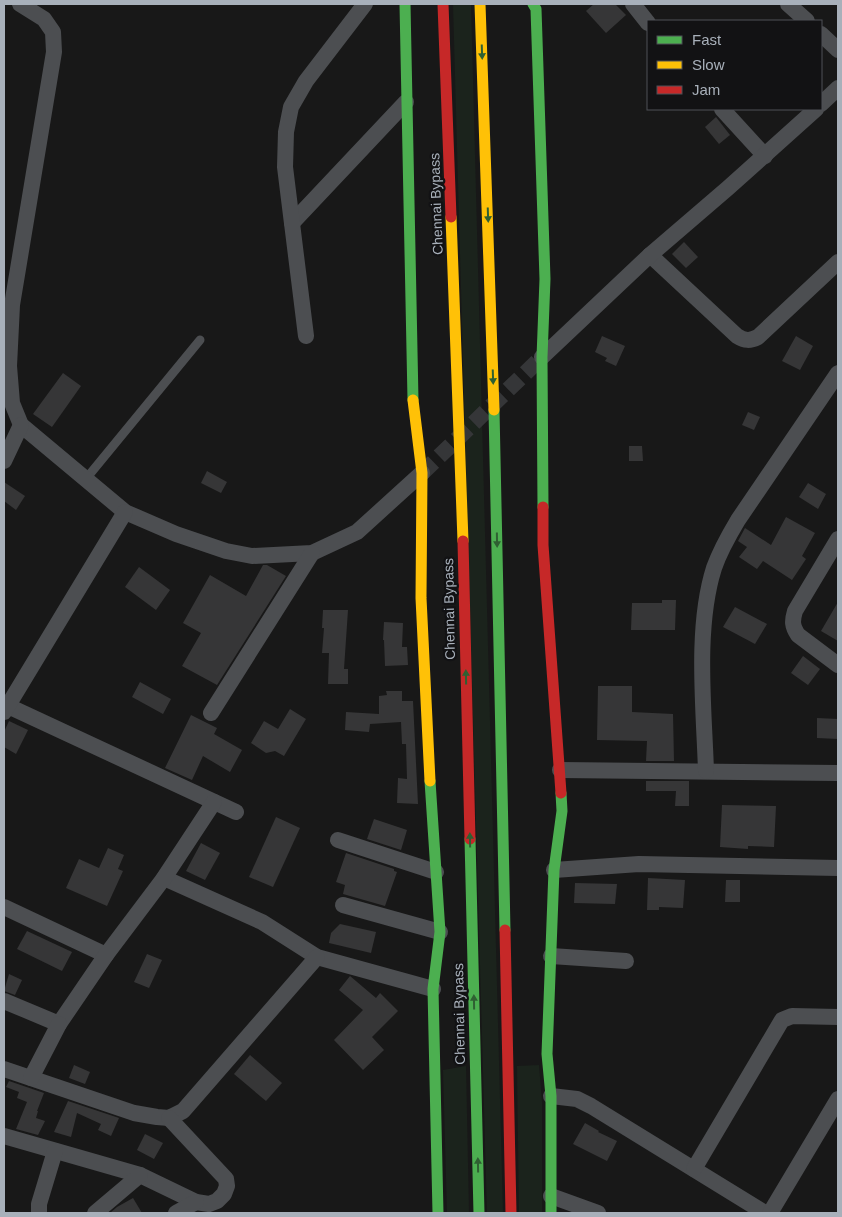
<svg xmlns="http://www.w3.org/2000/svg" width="842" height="1217" viewBox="0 0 842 1217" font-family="Helvetica,sans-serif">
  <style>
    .green { fill: #1b231c }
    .building { fill: #363637 }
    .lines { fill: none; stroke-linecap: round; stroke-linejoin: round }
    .street-tunnel { stroke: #353638; stroke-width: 16; stroke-dasharray: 16 8; stroke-linecap: butt }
    .lane { stroke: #4c4e51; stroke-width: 9 }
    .street { stroke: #4c4e51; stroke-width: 16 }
    .fast { stroke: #4caf50; stroke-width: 11 }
    .slow { stroke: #ffc107; stroke-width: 11 }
    .jam { stroke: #c62828; stroke-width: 11 }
    .oneway { fill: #2f6032 }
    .labels { text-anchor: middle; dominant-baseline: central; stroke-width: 4.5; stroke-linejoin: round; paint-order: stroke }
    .street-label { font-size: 14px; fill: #a8b0ba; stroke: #121214 }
  </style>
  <rect width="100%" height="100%" fill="#181818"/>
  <g class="green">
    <polygon points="453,4 471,4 503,1213 487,1213"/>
    <polygon points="539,1065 542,1102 542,1213 519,1213 517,1066"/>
    <polygon points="466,1066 469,1213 447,1213 443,1070"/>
  </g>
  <g class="building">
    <polygon points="594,4 615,4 626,15 606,33 586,11"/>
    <polygon points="716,117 730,135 719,144 705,127"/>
    <polygon points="684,242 698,257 686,268 672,254"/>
    <polygon points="602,336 625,346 616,366 605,361 607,358 595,352"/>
    <polygon points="796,336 813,346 800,370 782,361"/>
    <polygon points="63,373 81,386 52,427 33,414"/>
    <polygon points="748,412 760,417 754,430 742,425"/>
    <polygon points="629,446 642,446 643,461 629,461"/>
    <polygon points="207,471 227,482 221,493 201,483"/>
    <polygon points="4,482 25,496 16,510 4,501"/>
    <polygon points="808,483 826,494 818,509 799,497"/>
    <polygon points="786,517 815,533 802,556 806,559 792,580 763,561 757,569 739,557 747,547 738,541 745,528 771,545"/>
    <polygon points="263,565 267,565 286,576 217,685 182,666 201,633 183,623 210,575 246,596"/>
    <polygon points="139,567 170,590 156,610 125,587"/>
    <polygon points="662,600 676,600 675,630 631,630 632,603 662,603"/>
    <polygon points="838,602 838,641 821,631"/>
    <polygon points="735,607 767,624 755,644 723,627"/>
    <polygon points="323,610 348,610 344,669 348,669 348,684 328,684 329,653 322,653 324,628 322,628"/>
    <polygon points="384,622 403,623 402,647 407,647 408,665 385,666 384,640 383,640"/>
    <polygon points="803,656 820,669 808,685 791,673"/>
    <polygon points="140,682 171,699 163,714 132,697"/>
    <polygon points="598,686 632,686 632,712 673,714 674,761 646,761 647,741 597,740"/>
    <polygon points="386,691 402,691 402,701 413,701 418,804 397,803 398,778 407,779 406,744 402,744 401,722 370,724 369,732 345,730 346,712 379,714 379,696 387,695"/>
    <polygon points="290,709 306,719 284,756 275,751 266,753 251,743 264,721 278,729"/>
    <polygon points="191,715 217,728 214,734 242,750 230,772 203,756 192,780 165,768"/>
    <polygon points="817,718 838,719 838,739 817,738"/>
    <polygon points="9,721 28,730 16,754 4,747 4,732"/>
    <polygon points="646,781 689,781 689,806 675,806 676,791 646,791"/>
    <polygon points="722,805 776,806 774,847 748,846 748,849 720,847"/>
    <polygon points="276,817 300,828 273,887 249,877"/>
    <polygon points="374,819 407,830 401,850 367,839"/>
    <polygon points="201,843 220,853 205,880 186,871"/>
    <polygon points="108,848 124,855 118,869 123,871 107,906 66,888 79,859 99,868"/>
    <polygon points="346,853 394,869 394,871 397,872 385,906 343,894 345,885 336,882"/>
    <polygon points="648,878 685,880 683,908 659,907 659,910 647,910"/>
    <polygon points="726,880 740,880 740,902 725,902"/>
    <polygon points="575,883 617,884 615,904 574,903"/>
    <polygon points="340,924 376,932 371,953 329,943 331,933"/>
    <polygon points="27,931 72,952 62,971 17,949"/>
    <polygon points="147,954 162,960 149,988 134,982"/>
    <polygon points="9,974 22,980 15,995 4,991"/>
    <polygon points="350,976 376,998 380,993 398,1011 372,1037 384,1050 363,1070 334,1040 363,1010 339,990"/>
    <polygon points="250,1055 282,1083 266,1101 234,1074"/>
    <polygon points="74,1065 90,1072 85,1084 69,1078"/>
    <polygon points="9,1081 44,1093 37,1111 38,1111 36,1118 45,1121 38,1135 16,1129 27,1102 17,1098 19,1092 6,1087"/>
    <polygon points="68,1101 119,1118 111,1136 98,1130 101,1124 77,1113 71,1137 54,1132"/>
    <polygon points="585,1123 599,1131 598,1132 617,1141 607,1161 573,1144"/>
    <polygon points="145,1134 163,1143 154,1159 137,1150"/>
    <polygon points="133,1198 142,1213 110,1213 117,1207"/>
  </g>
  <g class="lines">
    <polyline class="street-tunnel" points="422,473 542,357"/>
    <polyline class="lane" points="85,480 200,340"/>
    <g class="street">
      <polyline points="20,4 44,19 53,32 54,52 12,305 9,366 12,403 21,425 125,512 176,534 226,551 252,556 312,553 357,532 422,473"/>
      <polyline points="633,4 648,23"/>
      <polyline points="788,4 807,21"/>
      <polyline points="821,34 838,50"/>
      <polyline points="821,104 838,88"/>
      <polyline points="722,109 765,156"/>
      <polyline points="292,223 406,102"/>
      <path d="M650,255L737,336C745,341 750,341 758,337L838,262"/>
      <polyline points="306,336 285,167 286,132 291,107 306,81 365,4"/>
      <polyline points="542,357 650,255 728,188 816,109"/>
      <polyline points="4,461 21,425"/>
      <path d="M838,539L795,611C792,621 792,626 798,635L838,665"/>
      <polyline points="8,706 236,812"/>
      <polyline points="4,712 125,512"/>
      <polyline points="211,713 312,553"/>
      <polyline points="560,770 838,773"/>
      <path d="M706,771C704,708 695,628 714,568C720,551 729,535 738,520L838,373"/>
      <polyline points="338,840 436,872"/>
      <polyline points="554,870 639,864 838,868"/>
      <polyline points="164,878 262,922 317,957 433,989"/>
      <polyline points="343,905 440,932"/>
      <polyline points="4,907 106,955"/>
      <polyline points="551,956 626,961"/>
      <polyline points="4,1001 59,1024 106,955 164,878 214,802"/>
      <polyline points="4,1069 134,1113 157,1117 169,1118 183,1111 317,957"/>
      <polyline points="31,1078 59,1024"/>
      <polyline points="551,1096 577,1099 591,1106 765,1213"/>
      <polyline points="4,1136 140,1175 196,1202 209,1204 217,1201 224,1194 227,1186 226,1179 169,1118"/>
      <polyline points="694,1169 782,1020 792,1016 838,1017"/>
      <polyline points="551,1196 598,1213"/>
      <polyline points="39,1213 39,1204 55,1151"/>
      <polyline points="95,1213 140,1175"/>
      <polyline points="176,1213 196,1202"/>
      <polyline points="770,1213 838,1099"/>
    </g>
    <g class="fast">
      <polyline points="405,4 413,400"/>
      <polyline points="533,4 536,9 545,279 542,357 543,507"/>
      <polyline points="494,410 505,930"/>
      <polyline points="430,781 440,932 433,989 438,1213"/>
      <polyline points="470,839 479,1213"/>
      <polyline points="551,1213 551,1096 547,1054 554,870 562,811 561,793"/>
    </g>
    <g class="slow">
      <polyline points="480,4 494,410"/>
      <polyline points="451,217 463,541"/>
      <polyline points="413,400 422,473 421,598 430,781"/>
    </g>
    <g class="jam">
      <polyline points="443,4 451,217"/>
      <polyline points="543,507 543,545 561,793"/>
      <polyline points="463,541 470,839"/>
      <polyline points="505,930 511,1213"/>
    </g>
  </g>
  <defs><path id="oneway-solid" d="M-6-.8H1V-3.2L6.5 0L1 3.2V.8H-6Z" transform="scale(1.25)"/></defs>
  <g class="oneway">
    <use href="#oneway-solid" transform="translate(482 52) rotate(88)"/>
    <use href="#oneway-solid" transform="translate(488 215) rotate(88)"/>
    <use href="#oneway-solid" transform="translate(493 377) rotate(88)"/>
    <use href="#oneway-solid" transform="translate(497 540) rotate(89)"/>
    <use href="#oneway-solid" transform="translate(466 677) rotate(-91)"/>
    <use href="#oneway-solid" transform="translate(470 840) rotate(-91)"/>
    <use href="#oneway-solid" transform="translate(474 1002) rotate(-91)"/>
    <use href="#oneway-solid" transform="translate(478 1165) rotate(-91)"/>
  </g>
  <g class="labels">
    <g class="street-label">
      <text transform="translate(436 204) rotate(-92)">Chennai Bypass</text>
      <text transform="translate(449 609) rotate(-91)">Chennai Bypass</text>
      <text transform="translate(459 1014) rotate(-91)">Chennai Bypass</text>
    </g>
  </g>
  <rect width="842" height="1217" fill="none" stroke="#a8b0ba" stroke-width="10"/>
  <rect x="647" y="20" width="175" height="90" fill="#121214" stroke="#4e5156"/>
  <rect x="657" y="36" width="25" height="8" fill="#4caf50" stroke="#4e5156"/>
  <text x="692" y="45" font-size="15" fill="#a8b0ba">Fast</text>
  <rect x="657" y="61" width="25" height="8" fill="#ffc107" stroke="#4e5156"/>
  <text x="692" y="70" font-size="15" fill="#a8b0ba">Slow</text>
  <rect x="657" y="86" width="25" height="8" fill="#c62828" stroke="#4e5156"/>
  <text x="692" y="95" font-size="15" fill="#a8b0ba">Jam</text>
</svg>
